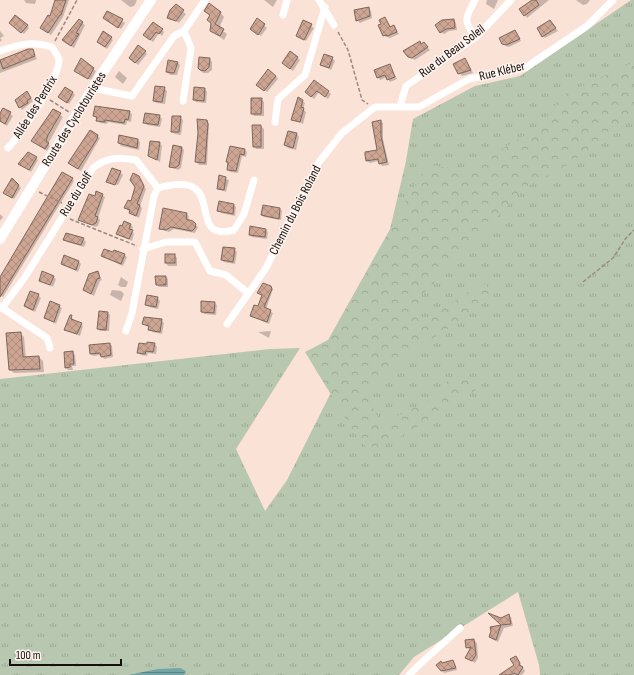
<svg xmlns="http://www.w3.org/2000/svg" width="634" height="675" viewBox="0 0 634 675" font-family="'Sofia Sans Condensed',sans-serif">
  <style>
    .grass { fill: url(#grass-tufts) }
    .forest { fill: url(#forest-crowns) }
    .water { fill: url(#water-rules) }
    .shadow { fill: #0003 }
    .building { fill: url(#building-cross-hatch); stroke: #7c675c }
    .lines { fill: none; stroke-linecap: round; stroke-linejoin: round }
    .path { stroke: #9b8981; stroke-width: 1.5; stroke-dasharray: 4 2; stroke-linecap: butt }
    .street { stroke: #fff; stroke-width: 7 }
    .secondary { stroke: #fff; stroke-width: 10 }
    .labels { text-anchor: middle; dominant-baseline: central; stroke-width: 3; stroke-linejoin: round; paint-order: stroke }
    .street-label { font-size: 13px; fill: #170f0b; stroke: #fdf3ee }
  </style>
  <defs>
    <pattern id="grass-tufts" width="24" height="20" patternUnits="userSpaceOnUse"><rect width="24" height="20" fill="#b8c7b0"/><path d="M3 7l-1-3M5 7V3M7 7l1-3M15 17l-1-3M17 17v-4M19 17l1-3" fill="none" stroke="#9daa96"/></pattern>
    <pattern id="forest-crowns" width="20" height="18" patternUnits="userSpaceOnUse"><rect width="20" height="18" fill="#b8c7b0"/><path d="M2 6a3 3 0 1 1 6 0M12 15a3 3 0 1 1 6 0" fill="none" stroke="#9daa96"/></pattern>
    <pattern id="water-rules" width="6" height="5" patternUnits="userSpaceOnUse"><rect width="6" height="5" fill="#72a5a5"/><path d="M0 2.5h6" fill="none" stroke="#5d8585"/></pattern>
    <pattern id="building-cross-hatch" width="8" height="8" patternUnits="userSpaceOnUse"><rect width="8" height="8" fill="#cda592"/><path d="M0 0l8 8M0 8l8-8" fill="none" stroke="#af8d7d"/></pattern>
  </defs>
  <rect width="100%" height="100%" fill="#fbe2d6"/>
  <polygon class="grass" points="631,0 634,0 634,675 540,675 539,665 518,592 414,657 399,675 184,675 186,671 142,672 127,675 0,675 0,379 270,349 300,348 236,449 265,511 287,480 370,315 406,161 413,119 475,86 520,76"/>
  <polygon class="forest" points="634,62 634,116 569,164 526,187 421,296 419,325 483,282 492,291 463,319 402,358 368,392 374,411 382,423 435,398 450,378 469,381 476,390 395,440 369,451 350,426 305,352 328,340 412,190 430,165 465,170 540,127 561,96"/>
  <polygon class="water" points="180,668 186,671 184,675 127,675 158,669"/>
  <g class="shadow">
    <polygon points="24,0 36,0 35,4 26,3"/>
    <polygon points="56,0 69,0 63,17 51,35 44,30 50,18"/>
    <polygon points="121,0 136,0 137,1 134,6 130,7"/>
    <polygon points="264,0 277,0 273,7"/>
    <polygon points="487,0 498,0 494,9 486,4"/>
    <polygon points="534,0 549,0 527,18 521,9"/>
    <polygon points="576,0 590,0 587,4 583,5"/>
    <polygon points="176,6 186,14 179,23 168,17"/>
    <polygon points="368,8 371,11 372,18 360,23 357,20"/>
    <polygon points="205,11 220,12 224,17 219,28 227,34 224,40 211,31 212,24 208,20 210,16"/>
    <polygon points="108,12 125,23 121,29 104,18"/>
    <polygon points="385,18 391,27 394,26 396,29 399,34 390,38 384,36"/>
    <polygon points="257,20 267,28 261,36 254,31"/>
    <polygon points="454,20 456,23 457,30 449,31 444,34 441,32"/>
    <polygon points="550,21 558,31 545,38 543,36"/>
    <polygon points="303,22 314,28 306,41 297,36"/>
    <polygon points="82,23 85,25 74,48 66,43"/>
    <polygon points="13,25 27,25 29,28 24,34"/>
    <polygon points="162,30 164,32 162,36 159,33 153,42 144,35"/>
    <polygon points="0,31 4,36 0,38 2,40 0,42"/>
    <polygon points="515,31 521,41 509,47 506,46 503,43"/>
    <polygon points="111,38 113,40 107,49 99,42"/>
    <polygon points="426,46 430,50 415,60 409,57"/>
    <polygon points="32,50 37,59 0,73 0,62 12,55"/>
    <polygon points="145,52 147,54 138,65 132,60"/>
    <polygon points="291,53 300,60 293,71 286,66"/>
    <polygon points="200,58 210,59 212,62 212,70 208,73 203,73 200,70"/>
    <polygon points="332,58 335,61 331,70 321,64"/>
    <polygon points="465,59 473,73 462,76 454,65"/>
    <polygon points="178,63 180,65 177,75 170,75 167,72"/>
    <polygon points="389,65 397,79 390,82 387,77 380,80 378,77"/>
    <polygon points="93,69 96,71 91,80 75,71"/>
    <polygon points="119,71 127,78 123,84 115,77"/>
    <polygon points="276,76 278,79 267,92 260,87"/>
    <polygon points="314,81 331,94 328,99 319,92 314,99 306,92"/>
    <polygon points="164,88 167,91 165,104 157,103 154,101"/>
    <polygon points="205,89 207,92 206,103 196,102 194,99"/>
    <polygon points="27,92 33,101 22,110 16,101"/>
    <polygon points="72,92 75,95 69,104 60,97"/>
    <polygon points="261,99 264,102 264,116 254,116 252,113"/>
    <polygon points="302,101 305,103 303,109 306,112 303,124 293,120"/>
    <polygon points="3,109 13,116 7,126 0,121 0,115"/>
    <polygon points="54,110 63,117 48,144 50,146 47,151 35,143"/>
    <polygon points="129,112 132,114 131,122 127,121 126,125 108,122 107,124 100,123 94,116"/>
    <polygon points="160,116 162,119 160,127 147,125 145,122"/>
    <polygon points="180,117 183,120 181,135 175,134 172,132"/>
    <polygon points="207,121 209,124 207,165 199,165 196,162"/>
    <polygon points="381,121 383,123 383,139 389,165 382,166 379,161 370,163 367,161 366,153 378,151"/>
    <polygon points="261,126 264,129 264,149 256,149 254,146"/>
    <polygon points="297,134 299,137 296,150 288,148 285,145"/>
    <polygon points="97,136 100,138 81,171 71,165 69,163"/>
    <polygon points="138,140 140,142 139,150 121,146 119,143"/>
    <polygon points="151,142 160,143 162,146 160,162 149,156"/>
    <polygon points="174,146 182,148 184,150 181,168 178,170 170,166"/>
    <polygon points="245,150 247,152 246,157 242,156 238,173 230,172 228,169 229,163 227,162"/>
    <polygon points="36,158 38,160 31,172 20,164"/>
    <polygon points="120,172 123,175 118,185 108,182"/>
    <polygon points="138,176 146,189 140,206 142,208 139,218 133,215 126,208 131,202"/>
    <polygon points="220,177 229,180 226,192 218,189"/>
    <polygon points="12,179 21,188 14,199 7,195"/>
    <polygon points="72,179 74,181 3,297 0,295 0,279"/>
    <polygon points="97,192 105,197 98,218 100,220 98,226 95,227 79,219"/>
    <polygon points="220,202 234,205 236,207 235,216 221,213 218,210"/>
    <polygon points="264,206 280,209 282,211 281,220 264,217 262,215"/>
    <polygon points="0,214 3,217 0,221"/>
    <polygon points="186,214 189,216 188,221 198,227 195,233 174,229 169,232 161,229"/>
    <polygon points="130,224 133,227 131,231 134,233 132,241 118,234"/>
    <polygon points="266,230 268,232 267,239 252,237 250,235"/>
    <polygon points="64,239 83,239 86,242 84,247 67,242"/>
    <polygon points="234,249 237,252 235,264 224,262 222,260"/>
    <polygon points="124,255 127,257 123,266 102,256"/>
    <polygon points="166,255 174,255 177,258 177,266 168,266 166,263"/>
    <polygon points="79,262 81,264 78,272 62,264"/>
    <polygon points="97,272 102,280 100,281 94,296 84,290"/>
    <polygon points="53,277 56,279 53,287 40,280"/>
    <polygon points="121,277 128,282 126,287 121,287 118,285"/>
    <polygon points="166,277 168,279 168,287 159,287 157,284"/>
    <polygon points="263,284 273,289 266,309 273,313 269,324 251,316 259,308 263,296 258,293"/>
    <polygon points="112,290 121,291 124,294 121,301 110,295"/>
    <polygon points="38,295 41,298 35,312 28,309 25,306"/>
    <polygon points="157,298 160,301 158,309 149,307 146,305"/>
    <polygon points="51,302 62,308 56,324 45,318"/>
    <polygon points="214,303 217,305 216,315 204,314 202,312"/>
    <polygon points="108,313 110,315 109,331 100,331 98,328"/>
    <polygon points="71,316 74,321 83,326 80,336 65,330"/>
    <polygon points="161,320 164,323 162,334 152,332 150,328 143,324"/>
    <polygon points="271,331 269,338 258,332"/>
    <polygon points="20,333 24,337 26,358 39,357 43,361 44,372 14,373 10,370"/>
    <polygon points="110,344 112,346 113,357 104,359 101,355 93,356 91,354"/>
    <polygon points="140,344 155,344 157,347 156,354 148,353 147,356 141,355 138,352"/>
    <polygon points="72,352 75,355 76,366 72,366 73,370 68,370 66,368"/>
    <polygon points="509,615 511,617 513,626 504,628 498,642 492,639 490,637 492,632 491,628 503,625 493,616 501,619"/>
    <polygon points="474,640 477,643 478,658 475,663 467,658 470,650 467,647"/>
    <polygon points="516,657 525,671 522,675 507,675 516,666"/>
    <polygon points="453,661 457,670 444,673 438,665"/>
  </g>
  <g class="building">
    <polygon points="55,0 66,0 61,15 60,15 48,33 40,28 48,15 50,16"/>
    <polygon points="532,0 536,0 539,5 524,16 519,9"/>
    <polygon points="209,3 221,12 215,24 224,29 220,36 210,31 211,23 207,20 210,15 204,11"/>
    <polygon points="176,4 184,10 176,21 167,18 170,10"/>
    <polygon points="369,7 370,16 356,21 354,10"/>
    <polygon points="107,11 123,19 118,28 103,18"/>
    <polygon points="15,15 28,25 21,33 9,23"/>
    <polygon points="385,17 390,27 394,25 397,32 387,36 386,35 383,36 378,25 381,24 379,20"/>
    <polygon points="257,18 265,24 258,35 250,29"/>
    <polygon points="79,19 83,22 76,33 79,34 71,46 62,40"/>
    <polygon points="454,19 455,28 446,29 440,33 435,25 442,20"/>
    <polygon points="303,20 312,24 304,40 296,36"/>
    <polygon points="550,20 556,28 542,37 537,28"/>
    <polygon points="153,22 163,29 159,34 156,32 150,40 143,35"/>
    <polygon points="515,30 520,39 506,45 502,44 499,38"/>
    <polygon points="103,31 112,37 105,47 97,42"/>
    <polygon points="420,41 421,44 424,42 428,47 412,58 408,57 403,51"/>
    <polygon points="138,45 146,51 135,63 129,58"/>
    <polygon points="28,49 33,49 35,56 3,69 0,60"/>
    <polygon points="290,51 298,57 290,69 282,63"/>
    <polygon points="324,54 333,57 329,68 320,65"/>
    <polygon points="199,57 210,58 209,67 205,71 200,70 198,68"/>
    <polygon points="81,58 94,68 88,79 74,71"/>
    <polygon points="465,58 471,70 458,74 453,64"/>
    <polygon points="168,60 178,62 174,73 166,72"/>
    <polygon points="390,64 395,77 387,80 385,75 377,78 374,70"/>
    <polygon points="268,69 276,76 264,91 256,85"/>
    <polygon points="314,80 329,91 325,97 317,91 311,97 305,92"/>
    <polygon points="155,86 165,87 162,102 153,101"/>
    <polygon points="65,87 73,92 67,103 58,97"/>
    <polygon points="194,87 205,88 204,101 193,100"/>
    <polygon points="27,91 31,98 27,101 28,103 19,108 15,100"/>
    <polygon points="298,97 303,100 301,107 304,108 300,122 291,120"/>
    <polygon points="251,98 262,98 261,114 251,114"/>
    <polygon points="95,106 130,111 128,120 125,119 124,123 105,120 105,122 96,121 97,117 93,116"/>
    <polygon points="3,108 11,112 5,124 0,121 0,113"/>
    <polygon points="53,109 61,113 48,135 46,141 49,143 45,149 31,141"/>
    <polygon points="145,113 160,115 158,125 143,123"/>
    <polygon points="172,116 181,116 179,132 171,132"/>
    <polygon points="197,119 207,120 208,124 205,163 195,162 198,133"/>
    <polygon points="381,120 381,136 387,162 379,164 378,159 366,161 365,155 365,152 377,150 372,122"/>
    <polygon points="252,125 261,125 261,147 253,147"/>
    <polygon points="90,130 98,135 97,139 78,169 68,163"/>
    <polygon points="288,131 297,133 293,148 284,145"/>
    <polygon points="119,135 138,139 137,148 118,143"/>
    <polygon points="150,141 160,142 157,160 148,156"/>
    <polygon points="173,145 182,147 179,165 175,168 169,167"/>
    <polygon points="230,146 245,149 244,155 240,154 236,171 227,170 228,162 226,162"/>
    <polygon points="28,152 37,157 29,170 18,164"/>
    <polygon points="112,168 121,171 115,185 106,182"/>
    <polygon points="62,172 73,178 0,297 0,277"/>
    <polygon points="133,173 139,176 144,186 137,204 140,205 136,216 129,213 130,210 124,208 128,200 131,201 135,187 130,180"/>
    <polygon points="219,175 226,177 224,190 217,189"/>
    <polygon points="12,178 19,185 12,198 3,193"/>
    <polygon points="96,191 103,194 95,216 98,217 96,223 92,225 78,220 89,194 95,196"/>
    <polygon points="219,201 234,204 233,214 217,211"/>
    <polygon points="263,205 280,208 279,219 261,215"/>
    <polygon points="163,208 187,213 186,219 193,221 196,224 195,228 192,231 171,227 166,230 159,229"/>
    <polygon points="124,221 131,224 129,229 133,230 129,239 116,234 120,225 122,226"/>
    <polygon points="250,226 266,229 265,237 249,235"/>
    <polygon points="66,233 84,238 81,245 63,240"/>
    <polygon points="223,247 235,248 233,262 221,260"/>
    <polygon points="104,249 113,252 114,250 125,254 121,264 101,256"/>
    <rect x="165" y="254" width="10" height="9"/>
    <polygon points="64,255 79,261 76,270 61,264"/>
    <polygon points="42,271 54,276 50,285 39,281"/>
    <polygon points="98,271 100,278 97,279 91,294 83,290 89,274"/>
    <polygon points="155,276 166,276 166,285 156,285"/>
    <polygon points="263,283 271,286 272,289 264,307 271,310 267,322 250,316 254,305 258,306 262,295 257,293"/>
    <polygon points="30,291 39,294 33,310 24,306"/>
    <polygon points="147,295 158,297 156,307 145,305"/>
    <polygon points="50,301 60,305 54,322 44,318"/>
    <polygon points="201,301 215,302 214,313 201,312"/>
    <polygon points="99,311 108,312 106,330 97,329"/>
    <polygon points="70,315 72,315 71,319 82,323 77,334 64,330"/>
    <polygon points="144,317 162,319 160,332 148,330 149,326 142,324"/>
    <polygon points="21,332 23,357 39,356 40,369 9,370 6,333"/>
    <polygon points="147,342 155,343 153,352 146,351 145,354 137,353 139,343 147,344"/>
    <polygon points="110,343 111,355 101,357 100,353 90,354 89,345"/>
    <polygon points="73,351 74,364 70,364 70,367 65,368 64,352"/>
    <polygon points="488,613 501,618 509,614 511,624 501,625 496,640 489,637 491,631 490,627 501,625"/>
    <polygon points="474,639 476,655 472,661 465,658 471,647 466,648 465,640"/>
    <polygon points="516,656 520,663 519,665 523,667 518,675 514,673 511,675 499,675 514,665 510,659"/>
    <polygon points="453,660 456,668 441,671 436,665 441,661 442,663"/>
  </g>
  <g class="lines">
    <g class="path">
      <polyline points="338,32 348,50 362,100 368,104"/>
      <polyline points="55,41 77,0"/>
      <polyline points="50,100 69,112"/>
      <polyline points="39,192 62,203"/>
      <polyline points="70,219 137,246"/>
      <polyline points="583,282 613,258 626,238 634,230"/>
    </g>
    <g class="street">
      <polyline points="319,0 334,25"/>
      <path d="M475,0C466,17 462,21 476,37"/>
      <polyline points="283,15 287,0"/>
      <path d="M0,51C21,44 30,41 52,47C54,51 59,56 59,61C58,80 22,133 8,148"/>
      <polyline points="94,86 97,89 132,96 174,36 184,31 205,0"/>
      <polyline points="183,101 191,48 184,31"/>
      <polyline points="400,106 406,86 476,37 511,0"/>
      <polyline points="275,122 278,99 305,75 325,7"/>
      <path d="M158,188C232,167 182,244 234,230L244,214L254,180"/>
      <polyline points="143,249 166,242 195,242 210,271 226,275 248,293"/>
      <path d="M0,306L2,308L25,277L93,168C107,157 119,157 136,160L158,188L154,196L132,313L126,331"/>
      <polyline points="2,308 47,338 50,348"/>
      <polyline points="227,324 266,268 319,162 342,133 375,107 419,107 469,79 525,68 587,26 613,0"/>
      <polyline points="409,675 420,664 460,628"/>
    </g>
    <polyline class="secondary" points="0,239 94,86 151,0"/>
  </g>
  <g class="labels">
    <g class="street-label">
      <text transform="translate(452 51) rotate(-37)">Rue du Beau Soleil</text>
      <text transform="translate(502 71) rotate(-14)">Rue Kléber</text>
      <text transform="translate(35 107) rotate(-58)">Allée des Perdrix</text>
      <text transform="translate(74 119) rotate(-58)">Route des Cyclotouristes</text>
      <text transform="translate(76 194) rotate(-58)">Rue du Golf</text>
      <text transform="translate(295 210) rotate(-63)">Chemin du Bois Roland</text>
    </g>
  </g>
  <path d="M10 659v6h111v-6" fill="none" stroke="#170f0b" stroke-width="2"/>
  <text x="16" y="659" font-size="12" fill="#170f0b" stroke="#fdf3ee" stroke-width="3" paint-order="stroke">100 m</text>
</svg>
